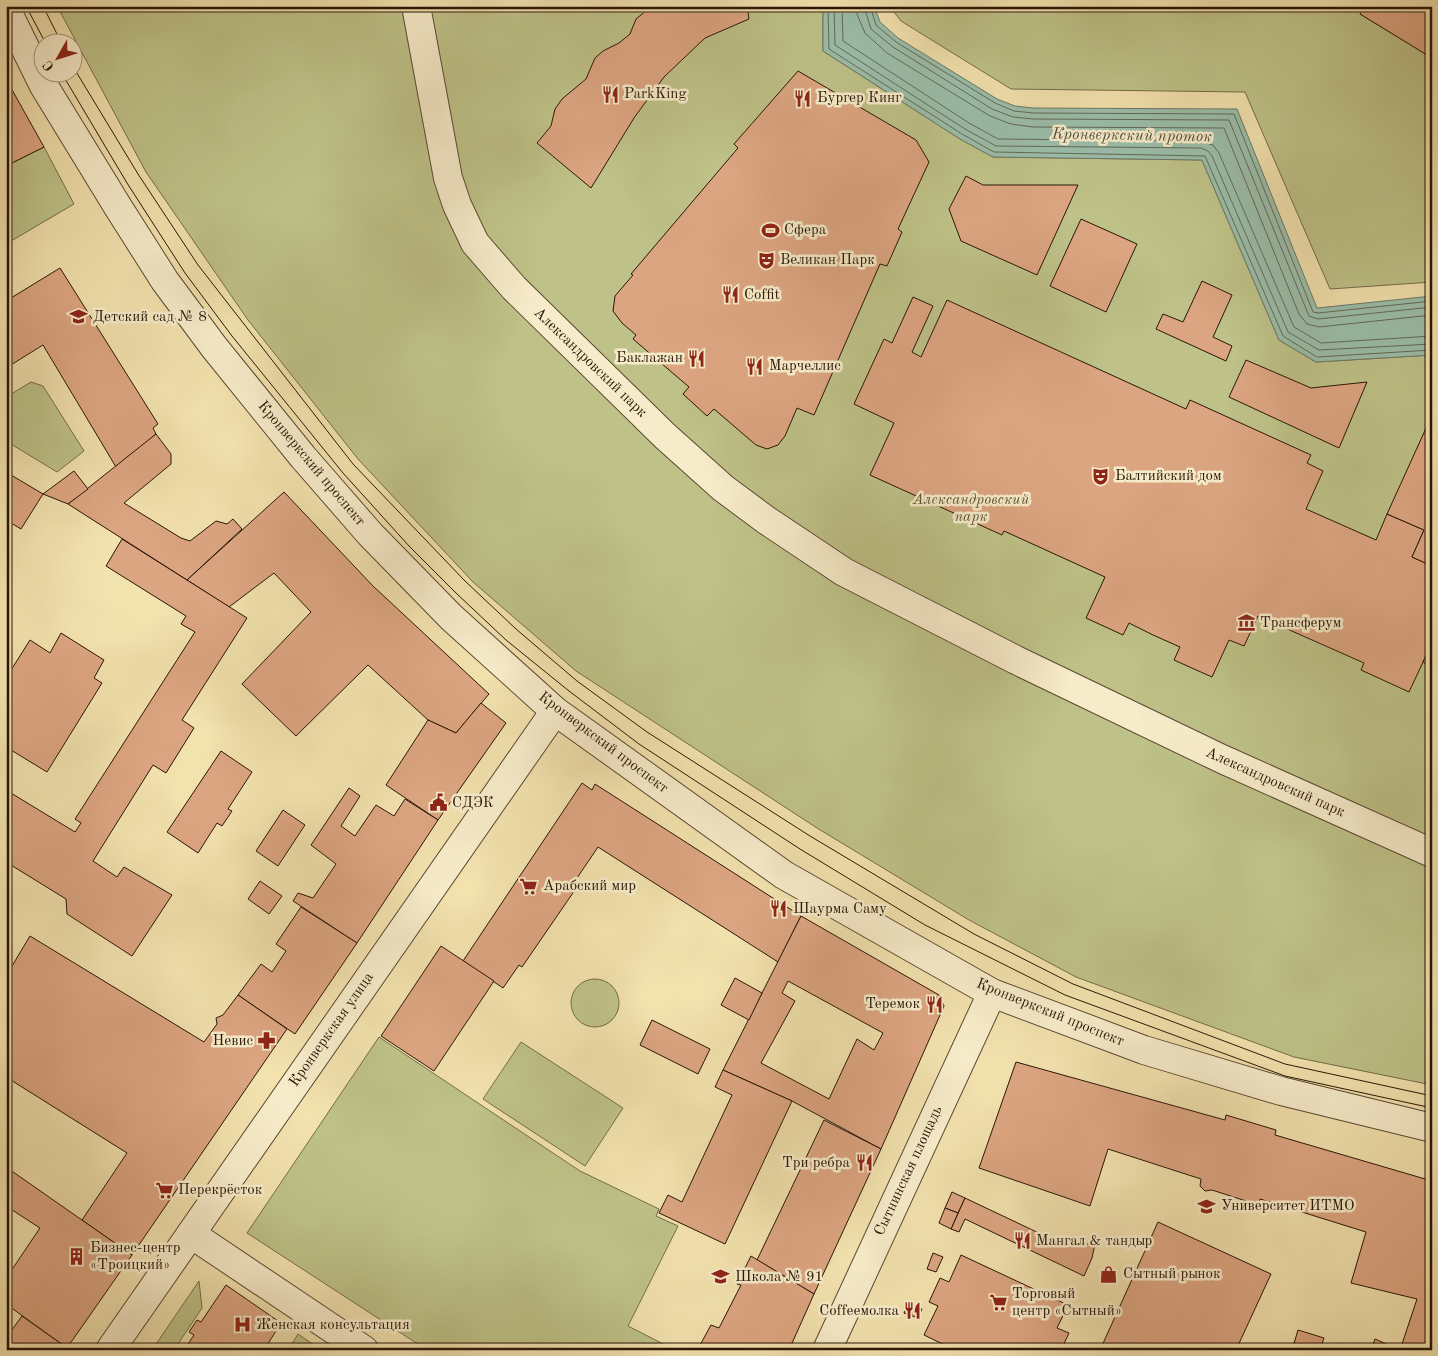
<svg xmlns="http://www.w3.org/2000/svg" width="1438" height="1356" viewBox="0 0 1438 1356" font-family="'Old Standard TT',serif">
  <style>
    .green { fill: #bec288; stroke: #746c48 }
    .water { fill: #9bbeaa; stroke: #6d7a69 }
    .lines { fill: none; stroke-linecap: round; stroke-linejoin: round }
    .shore { stroke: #626a58; stroke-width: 1 }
    .building { fill: #dca581; stroke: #291507; fill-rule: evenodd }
    .minor-casing { stroke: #5b4831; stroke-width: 30 }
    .minor { stroke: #f7ecca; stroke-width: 28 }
    .tram { stroke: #291507; stroke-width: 1 }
    .labels { text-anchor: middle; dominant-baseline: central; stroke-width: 5; stroke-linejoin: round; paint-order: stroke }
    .poi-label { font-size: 15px; fill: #291507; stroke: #f7ecca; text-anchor: start }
    .street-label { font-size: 15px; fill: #291507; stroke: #f7ecca }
    .park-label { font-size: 15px; font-style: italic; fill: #5d5234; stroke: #f7ecca }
    .water-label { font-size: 16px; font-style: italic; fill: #515040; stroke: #f7ecca }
  </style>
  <rect width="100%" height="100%" fill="#f2e2ae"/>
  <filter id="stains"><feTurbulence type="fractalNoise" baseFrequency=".004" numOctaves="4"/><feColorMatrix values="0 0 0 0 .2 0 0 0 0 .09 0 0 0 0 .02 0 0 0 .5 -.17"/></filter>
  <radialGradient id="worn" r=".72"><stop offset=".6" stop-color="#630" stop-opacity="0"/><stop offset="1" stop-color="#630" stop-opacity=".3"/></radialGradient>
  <g class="green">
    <polygon points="57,6 823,6 823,51 960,139 993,157 1202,160 1279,340 1316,362 1432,355 1432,1085 1294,1057 1076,977 969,920 817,828 576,671 473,582 358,459 248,320 146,172"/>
    <polygon points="892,6 1365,6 1360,14 1432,58 1432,282 1330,289 1245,92 1011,89 901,21 894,12"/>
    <polygon points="44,147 74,204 6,244 6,166"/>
    <polygon points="31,382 43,386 84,451 57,472 6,441 6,397"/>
    <circle cx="595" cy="1003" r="24"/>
    <polygon points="379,1037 580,1171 659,1209 656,1216 678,1226 628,1326 675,1350 427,1350 247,1233"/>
    <polygon points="521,1042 623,1108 585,1166 483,1099"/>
    <polygon points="199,1281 202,1308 174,1350 152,1350"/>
    <polygon points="298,1334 321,1350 288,1350"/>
  </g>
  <polygon class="water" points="823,6 874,6 880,22 898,38 997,99 1015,106 1033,108 1237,109 1317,308 1432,296 1432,355 1316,362 1279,340 1202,160 993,157 960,139 823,51"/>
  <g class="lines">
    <g class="shore">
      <polyline points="828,6 829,49 962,134 994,152 1205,156 1283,336 1317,357 1432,350"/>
      <polyline points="834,6 835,45 965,129 996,146 1201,148 1208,151 1212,156 1288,332 1319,350 1432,344"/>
      <polyline points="842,6 843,41 969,123 998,139 1201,141 1213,145 1219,153 1294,327 1321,343 1432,336"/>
      <polyline points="856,6 857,14 865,33 887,53 990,116 1011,124 1033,127 1224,128 1299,314 1307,324 1319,327 1432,315"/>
      <polyline points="864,6 871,29 893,47 992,109 1013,117 1033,119 1229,120 1309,316 1318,319 1432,307"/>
      <polyline points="870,6 876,25 896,42 995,103 1014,111 1033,113 1234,114 1313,312 1318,313 1432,301"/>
    </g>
  </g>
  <g class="building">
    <polygon points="661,6 747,6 749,19 705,38 664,77 634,118 591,188 537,143 551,126 555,109 562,99 586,79 595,58 603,51 619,43 630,34 636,19 647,10"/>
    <polygon points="1365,6 1432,6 1432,58 1360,14"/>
    <polygon points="798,71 916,140 929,162 898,229 902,232 887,266 880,264 814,415 797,408 785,436 778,445 767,449 756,445 714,409 707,416 683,394 689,387 633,339 636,335 622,323 613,311 615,296 633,275 631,274 738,148 734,144"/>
    <polygon points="6,79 44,147 6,166"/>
    <polygon points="966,176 983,185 1078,185 1037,275 961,241 949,209"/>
    <polygon points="1081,219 1137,244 1106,312 1050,286"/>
    <polygon points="60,268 158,424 153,428 156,434 116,467 43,345 6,368 6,301"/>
    <polygon points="1202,281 1232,295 1213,337 1232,346 1226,361 1156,329 1163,314 1183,322"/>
    <polygon points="913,297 933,306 912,352 921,357 947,300 1186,409 1190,400 1311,455 1307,463 1323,471 1306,509 1376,540 1387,514 1424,530 1412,557 1432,566 1432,643 1409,692 1361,670 1364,663 1258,616 1244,646 1229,640 1212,677 1174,660 1180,647 1153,635 1129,623 1123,635 1086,618 1105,577 1004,531 1002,535 870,475 894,423 854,404 884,339 892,343"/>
    <polygon points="1246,360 1311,388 1367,382 1339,448 1229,397"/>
    <polygon points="1432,415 1432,566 1412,557 1424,530 1387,514"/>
    <polygon points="156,434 171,454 171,464 124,503 181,538 190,541 216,521 227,524 233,519 242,529 187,580 68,504"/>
    <polygon points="74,471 88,489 68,504 43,494"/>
    <polygon points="6,472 43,494 21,529 6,520"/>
    <polygon points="284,492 373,586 489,694 456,733 428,720 368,665 296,736 242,684 311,612 274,573 229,607 187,580"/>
    <polygon points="122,539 247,618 182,720 194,728 166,773 153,765 93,861 117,877 124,867 172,895 132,956 67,914 66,899 6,862 6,790 75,832 81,823 75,819 195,632 181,624 186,616 106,566"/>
    <polygon points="61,633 104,660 94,678 102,683 47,772 6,747 6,678 30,640 50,653"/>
    <polygon points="1432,643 1432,667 1423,662"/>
    <polygon points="481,703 506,723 438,820 386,785 428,720 456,733"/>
    <polygon points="221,751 252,772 228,809 232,811 222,826 217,823 198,853 167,832"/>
    <polygon points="582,783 592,790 595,784 801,916 778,962 598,847 573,884 577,887 522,967 519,965 503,988 463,961"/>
    <polygon points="349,788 360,796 341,826 355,836 376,805 394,816 405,799 438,820 357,943 293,901 298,893 313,898 336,864 311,845"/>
    <polygon points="283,810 305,825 278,866 256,851"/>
    <polygon points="260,881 282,896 269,914 248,899"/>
    <polygon points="301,907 357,943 295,1034 238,995 261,964 272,972 286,951 276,944"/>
    <path d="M801,916L939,995L944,1006L881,1149L792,1101L723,1070ZM788,981L883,1033L874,1050L857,1039L829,1099L761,1063L795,1001L782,993Z"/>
    <polygon points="30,936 204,1042 217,1024 216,1018 223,1015 238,995 287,1029 132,1255 82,1220 127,1153 6,1077 6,994 10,988 6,986 6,976"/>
    <polygon points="441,946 494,981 434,1071 381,1036"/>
    <polygon points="735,978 762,993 749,1020 721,1005"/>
    <polygon points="652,1020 710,1049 698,1074 640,1045"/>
    <polygon points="1016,1062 1225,1120 1226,1115 1276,1130 1275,1135 1432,1181 1432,1350 1371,1350 1375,1339 1400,1350 1417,1299 1351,1283 1366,1232 1260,1199 1258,1205 1250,1206 1246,1201 1212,1190 1205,1191 1200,1186 1201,1179 1108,1149 1090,1206 979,1168"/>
    <polygon points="723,1070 792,1101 725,1244 659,1213 668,1195 682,1202 732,1095 715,1087"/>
    <polygon points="824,1120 881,1149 814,1294 757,1260"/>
    <polygon points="6,1167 132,1255 67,1348 6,1304 6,1267 11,1271 40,1228 6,1206"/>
    <polygon points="952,1192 965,1198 958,1213 945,1208"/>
    <polygon points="965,1198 1062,1244 1095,1244 1092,1258 1084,1276 965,1219 959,1232 951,1229"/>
    <polygon points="945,1208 958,1213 951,1229 939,1223"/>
    <polygon points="1158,1222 1271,1274 1236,1350 1100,1350"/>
    <polygon points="933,1253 943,1257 936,1272 927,1269"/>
    <polygon points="961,1255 1068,1305 1057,1328 1069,1333 1061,1350 955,1350 924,1335 938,1306 929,1302 940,1278 949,1282"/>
    <polygon points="751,1256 814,1294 789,1350 705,1350 699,1347 711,1325 719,1328 741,1285 737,1284"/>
    <polygon points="226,1285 281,1323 264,1350 184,1350 194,1335 189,1332 197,1320 201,1322"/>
    <polygon points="909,1303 922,1309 918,1318 904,1313"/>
    <polygon points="22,1316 67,1348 69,1350 6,1350 6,1338"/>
    <polygon points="1298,1330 1324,1338 1320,1350 1292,1350"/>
  </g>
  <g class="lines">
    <defs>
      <g id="minor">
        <polyline points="416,6 448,178 457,205 475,243 514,288 665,436 723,488 766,520 844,572 1016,660 1222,759 1432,853"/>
        <polyline points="6,9 44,86 118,207 165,281 214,347 303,457 370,534 451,617 555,711 784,875 992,993 1144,1050 1281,1091 1432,1128"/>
        <polyline points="191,1234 364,1350"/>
        <polyline points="110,1350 555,711"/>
        <polyline points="827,1350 992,993"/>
      </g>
    </defs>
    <use href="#minor" class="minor-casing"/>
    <use href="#minor" class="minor"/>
    <g class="tram">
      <polyline points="26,6 45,42"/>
      <polyline points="43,6 61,42"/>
      <polyline points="72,65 138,174 198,265 353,464 465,581 516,629 577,681 647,732 810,836 974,934 1073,984 1285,1064 1432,1096"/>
      <polyline points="61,72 127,183 185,273 232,336 343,473 409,546 456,593 506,640 569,691 639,744 800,849 925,925 1065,995 1285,1076 1432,1108"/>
    </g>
  </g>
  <defs>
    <symbol id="restaurant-bare" viewBox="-9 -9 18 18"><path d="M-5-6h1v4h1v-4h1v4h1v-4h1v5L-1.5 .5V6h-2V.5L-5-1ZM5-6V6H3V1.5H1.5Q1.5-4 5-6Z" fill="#8f2418" stroke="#f7ecca" stroke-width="2.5" paint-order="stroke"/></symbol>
    <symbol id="stadium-bare" viewBox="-9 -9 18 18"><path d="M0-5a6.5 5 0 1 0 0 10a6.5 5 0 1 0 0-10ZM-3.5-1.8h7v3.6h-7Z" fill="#8f2418" stroke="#f7ecca" stroke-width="2.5" paint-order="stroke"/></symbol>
    <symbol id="theatre-bare" viewBox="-9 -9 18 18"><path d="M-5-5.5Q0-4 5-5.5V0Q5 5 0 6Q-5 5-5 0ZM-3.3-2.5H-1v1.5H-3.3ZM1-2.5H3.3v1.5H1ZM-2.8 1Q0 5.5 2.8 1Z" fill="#8f2418" stroke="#f7ecca" stroke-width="2.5" paint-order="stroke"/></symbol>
    <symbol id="school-bare" viewBox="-9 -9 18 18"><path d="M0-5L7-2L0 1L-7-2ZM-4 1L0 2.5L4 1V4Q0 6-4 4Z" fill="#8f2418" stroke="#f7ecca" stroke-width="2.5" paint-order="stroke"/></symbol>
    <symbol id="museum-bare" viewBox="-9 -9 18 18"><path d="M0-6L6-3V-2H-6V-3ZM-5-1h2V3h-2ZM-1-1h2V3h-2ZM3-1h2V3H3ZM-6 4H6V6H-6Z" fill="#8f2418" stroke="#f7ecca" stroke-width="2.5" paint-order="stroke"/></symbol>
    <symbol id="civic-bare" viewBox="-9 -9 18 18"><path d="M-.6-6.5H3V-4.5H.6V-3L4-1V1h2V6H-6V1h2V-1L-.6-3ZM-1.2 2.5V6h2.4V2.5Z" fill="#8f2418" stroke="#f7ecca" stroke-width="2.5" paint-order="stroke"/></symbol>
    <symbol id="supermarket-bare" viewBox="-9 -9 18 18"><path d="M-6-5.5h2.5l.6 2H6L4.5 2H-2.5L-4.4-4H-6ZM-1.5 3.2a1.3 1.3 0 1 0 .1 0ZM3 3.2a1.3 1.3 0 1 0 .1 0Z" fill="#8f2418" stroke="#f7ecca" stroke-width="2.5" paint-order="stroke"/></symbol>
    <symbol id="pharmacy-bare" viewBox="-9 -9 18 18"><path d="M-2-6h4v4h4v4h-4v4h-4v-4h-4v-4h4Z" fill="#8f2418" stroke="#f7ecca" stroke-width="2.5" paint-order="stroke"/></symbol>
    <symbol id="university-bare" viewBox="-9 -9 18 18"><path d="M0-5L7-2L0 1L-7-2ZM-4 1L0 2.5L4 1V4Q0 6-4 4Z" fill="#8f2418" stroke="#f7ecca" stroke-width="2.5" paint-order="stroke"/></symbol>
    <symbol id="building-bare" viewBox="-9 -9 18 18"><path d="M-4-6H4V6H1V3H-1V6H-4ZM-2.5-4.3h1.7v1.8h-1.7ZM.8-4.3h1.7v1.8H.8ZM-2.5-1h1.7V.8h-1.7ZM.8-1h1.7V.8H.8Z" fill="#8f2418" stroke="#f7ecca" stroke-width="2.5" paint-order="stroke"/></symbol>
    <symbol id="shop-bare" viewBox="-9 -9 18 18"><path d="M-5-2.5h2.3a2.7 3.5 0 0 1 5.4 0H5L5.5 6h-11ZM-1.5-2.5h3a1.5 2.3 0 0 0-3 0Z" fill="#8f2418" stroke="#f7ecca" stroke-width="2.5" paint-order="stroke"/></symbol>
    <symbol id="hospital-bare" viewBox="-9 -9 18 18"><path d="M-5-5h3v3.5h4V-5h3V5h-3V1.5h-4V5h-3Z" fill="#8f2418" stroke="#f7ecca" stroke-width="2.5" paint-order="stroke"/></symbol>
  </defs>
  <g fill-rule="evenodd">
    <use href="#restaurant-bare" x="598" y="82" width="25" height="25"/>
    <use href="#restaurant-bare" x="790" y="86" width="25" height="25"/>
    <use href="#stadium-bare" x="758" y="218" width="25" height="25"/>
    <use href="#theatre-bare" x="754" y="248" width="25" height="25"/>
    <use href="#restaurant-bare" x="718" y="282" width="25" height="25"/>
    <use href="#school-bare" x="66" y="304" width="25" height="25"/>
    <use href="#restaurant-bare" x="684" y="346" width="25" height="25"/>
    <use href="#restaurant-bare" x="742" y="354" width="25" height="25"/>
    <use href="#theatre-bare" x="1088" y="464" width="25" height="25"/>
    <use href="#museum-bare" x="1234" y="610" width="25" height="25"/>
    <use href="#civic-bare" x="426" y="790" width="25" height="25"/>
    <use href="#supermarket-bare" x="516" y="874" width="25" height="25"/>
    <use href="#restaurant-bare" x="766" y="896" width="25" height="25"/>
    <use href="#restaurant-bare" x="922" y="992" width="25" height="25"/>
    <use href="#pharmacy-bare" x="254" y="1028" width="25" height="25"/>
    <use href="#restaurant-bare" x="852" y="1150" width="25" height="25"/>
    <use href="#supermarket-bare" x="152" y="1178" width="25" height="25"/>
    <use href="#university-bare" x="1194" y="1194" width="25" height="25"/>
    <use href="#restaurant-bare" x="1010" y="1228" width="25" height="25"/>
    <use href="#building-bare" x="64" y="1244" width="25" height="25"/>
    <use href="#shop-bare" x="1096" y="1262" width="25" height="25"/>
    <use href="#school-bare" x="708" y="1264" width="25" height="25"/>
    <use href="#supermarket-bare" x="986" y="1290" width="25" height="25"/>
    <use href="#restaurant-bare" x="900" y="1298" width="25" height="25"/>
    <use href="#hospital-bare" x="230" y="1312" width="25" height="25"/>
  </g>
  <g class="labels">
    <g class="poi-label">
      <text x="624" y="94">ParkKing</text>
      <text x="817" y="98">Бургер Кинг</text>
      <text x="784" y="230">Сфера</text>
      <text x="780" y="260">Великан Парк</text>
      <text x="744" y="295">Coffit</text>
      <text x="93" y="317">Детский сад № 8</text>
      <text x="683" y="358" text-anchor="end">Баклажан</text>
      <text x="769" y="366">Марчеллис</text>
      <text x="1115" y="476">Балтийский дом</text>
      <text x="1260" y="623">Трансферум</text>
      <text x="452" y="803">СДЭК</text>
      <text x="543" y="886">Арабский мир</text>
      <text x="793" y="909">Шаурма Саму</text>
      <text x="920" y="1004" text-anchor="end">Теремок</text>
      <text x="253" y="1041" text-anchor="end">Невис</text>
      <text x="850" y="1163" text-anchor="end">Три ребра</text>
      <text x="178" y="1190">Перекрёсток</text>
      <text x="1221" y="1206">Университет ИТМО</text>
      <text x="1036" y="1241">Мангал &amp; тандыр</text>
      <text x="90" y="1248">Бизнес-центр<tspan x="90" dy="17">«Троицкий»</tspan></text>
      <text x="1123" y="1274">Сытный рынок</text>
      <text x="735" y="1277">Школа № 91</text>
      <text x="1012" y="1294">Торговый<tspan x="1012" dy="17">центр «Сытный»</tspan></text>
      <text x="899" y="1311" text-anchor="end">Coffeeмолка</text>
      <text x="256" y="1325">Женская консультация</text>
    </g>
    <g class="street-label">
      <text transform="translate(590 363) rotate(44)">Александровский парк</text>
      <text transform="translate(311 464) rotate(50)">Кронверкский проспект</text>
      <text transform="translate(603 743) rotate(37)">Кронверкский проспект</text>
      <text transform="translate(1275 783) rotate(24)">Александровский парк</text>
      <text transform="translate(1050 1013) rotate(22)">Кронверкский проспект</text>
      <text transform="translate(332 1030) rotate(-55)">Кронверкская улица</text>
      <text transform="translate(909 1171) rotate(-65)">Сытнинская площадь</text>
    </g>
    <g class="park-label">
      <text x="971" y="500">Александровский<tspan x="971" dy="17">парк</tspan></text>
    </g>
    <g class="water-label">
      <text transform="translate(1132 136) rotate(1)">Кронверкский проток</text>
    </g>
  </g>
  <rect width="1438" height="1356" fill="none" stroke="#f2e2ae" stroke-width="25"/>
  <rect x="8" y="8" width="1423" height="1341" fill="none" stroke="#291507" stroke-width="2.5"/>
  <rect x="12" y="12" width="1413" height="1331" fill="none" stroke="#291507"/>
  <g transform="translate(58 58) rotate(231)"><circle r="24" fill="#f7ecca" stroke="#a5967c"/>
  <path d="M0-4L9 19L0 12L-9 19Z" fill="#8f2418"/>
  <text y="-8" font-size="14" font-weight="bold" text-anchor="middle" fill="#291507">С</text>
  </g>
  <rect width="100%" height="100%" filter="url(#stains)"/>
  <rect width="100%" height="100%" fill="url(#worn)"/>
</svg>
